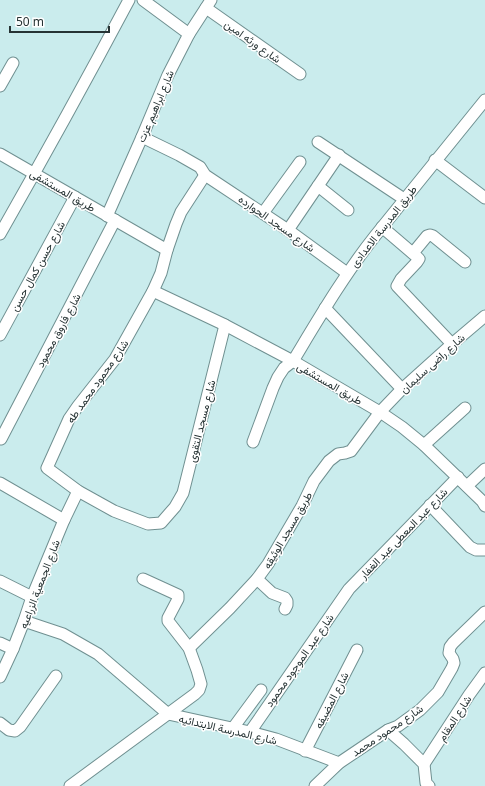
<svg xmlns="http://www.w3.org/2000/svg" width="485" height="786" viewBox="0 0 485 786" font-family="'Noto Sans',Vazirmatn,sans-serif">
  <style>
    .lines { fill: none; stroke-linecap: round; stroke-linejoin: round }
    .street-casing { stroke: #709091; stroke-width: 13 }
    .street { stroke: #fff; stroke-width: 11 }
    .labels { text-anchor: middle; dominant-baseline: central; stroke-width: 3; stroke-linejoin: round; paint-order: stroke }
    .street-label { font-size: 11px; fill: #263334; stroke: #fff }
  </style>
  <rect width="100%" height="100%" fill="#caeced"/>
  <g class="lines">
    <defs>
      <g id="street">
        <polyline points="143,0 189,34"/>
        <polyline points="206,8 300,74"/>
        <polyline points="0,86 13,63"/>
        <polyline points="142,137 179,155 200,167 205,175 288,230 347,273"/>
        <polyline points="318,142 404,199"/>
        <polyline points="0,154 167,250"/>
        <polyline points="435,160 485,198"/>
        <polyline points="205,175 181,212 176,224 167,250 161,273 153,291 115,359 78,406 69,419 47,468 78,491 114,511 148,524 161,523 175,507 183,493 225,325"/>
        <polyline points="318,186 348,210"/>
        <polyline points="263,213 300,162"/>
        <polyline points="107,216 142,137 168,75 189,34 211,0"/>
        <polyline points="382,227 417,257 419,259 417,262 401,279 397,286 452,344"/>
        <polyline points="288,230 339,155"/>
        <path d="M0,234C44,157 87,79 129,0"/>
        <polyline points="413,253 427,236 430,235 433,236 465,262"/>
        <polyline points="153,291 225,325 293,361 380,412 402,427 424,445 482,501 485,506"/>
        <polyline points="325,308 402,389"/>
        <polyline points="0,335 75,197"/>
        <polyline points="1,439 115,220"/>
        <path d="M253,442L273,388L278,377L284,368L293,361C319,318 344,275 375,236L485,100"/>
        <polyline points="424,445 465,408"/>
        <polyline points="0,483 64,520"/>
        <polyline points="467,486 485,469"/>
        <polyline points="430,505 470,547 476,550 485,550"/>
        <polyline points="257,579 272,593 285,598 287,601 287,605 285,609"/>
        <polyline points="0,581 32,597"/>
        <polyline points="24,621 63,634 98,654 168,714 250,732 276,739 339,763"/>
        <polyline points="0,643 13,649"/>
        <polyline points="189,648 230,608 257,579 268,564 302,506 314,481 329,461 338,454 345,453 351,451 380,412 402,389 452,344 485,316"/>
        <polyline points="0,677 13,649 24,621 32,597 64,520 78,491"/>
        <polyline points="0,723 9,730 15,731 20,727 56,676"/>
        <polyline points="233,728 261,690"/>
        <polyline points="388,730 404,744 424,764 426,783 429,786"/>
        <polyline points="250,732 349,589 458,477"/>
        <polyline points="305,751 357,650"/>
        <polyline points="424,764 469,695 485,673"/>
        <polyline points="70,786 195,694 199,690 201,684 197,670 189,648 168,621 168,618 178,599 178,595 143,579"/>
        <polyline points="315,786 339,763 388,730 398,726 420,710 438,692 452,668 454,663 453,659 449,653 450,647 453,643 485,612"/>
      </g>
    </defs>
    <use href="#street" class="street-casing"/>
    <use href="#street" class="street"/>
  </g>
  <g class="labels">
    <g class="street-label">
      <text transform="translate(253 41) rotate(35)">شارع ورثه امين</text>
      <text transform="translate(155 106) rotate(-67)">شارع ابراهيم عزت</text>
      <text transform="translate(63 190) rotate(30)">طريق المستشفى</text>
      <text transform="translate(277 223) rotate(35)">شارع مسجد الحوارده</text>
      <text transform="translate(383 226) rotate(-52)">طريق المدرسة الاعدادى</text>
      <text transform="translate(37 266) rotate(-61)">شارع حسن كمال حسن</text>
      <text transform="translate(58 330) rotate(-62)">شارع فاروق محمود</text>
      <text transform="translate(432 363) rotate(-42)">شارع راضى سليمان</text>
      <text transform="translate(97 381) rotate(-55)">شارع محمود محمد طه</text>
      <text transform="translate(330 383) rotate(30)">طريق المستشفى</text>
      <text transform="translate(201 421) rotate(-76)">شارع مسجد التقوى</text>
      <text transform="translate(287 530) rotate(-60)">طريق مسجد الوثيقه</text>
      <text transform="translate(403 533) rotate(-46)">شارع عبد المعطى عبد الغفار</text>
      <text transform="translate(39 584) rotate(-69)">شارع الجمعية الزراعيه</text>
      <text transform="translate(299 660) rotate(-55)">شارع عبد الموجود محمود</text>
      <text transform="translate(331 700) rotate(-63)">شارع المضيفه</text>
      <text transform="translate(454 718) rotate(-57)">شارع المقام</text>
      <text transform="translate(228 729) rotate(13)">شارع المدرسة الابتدائيه</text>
      <text transform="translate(387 730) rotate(-34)">شارع محمود محمد</text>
    </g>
  </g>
  <path d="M10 26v6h99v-6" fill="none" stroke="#263334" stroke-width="2"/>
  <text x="16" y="26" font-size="12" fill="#263334" stroke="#ffffff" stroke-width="3" paint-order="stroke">50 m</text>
</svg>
